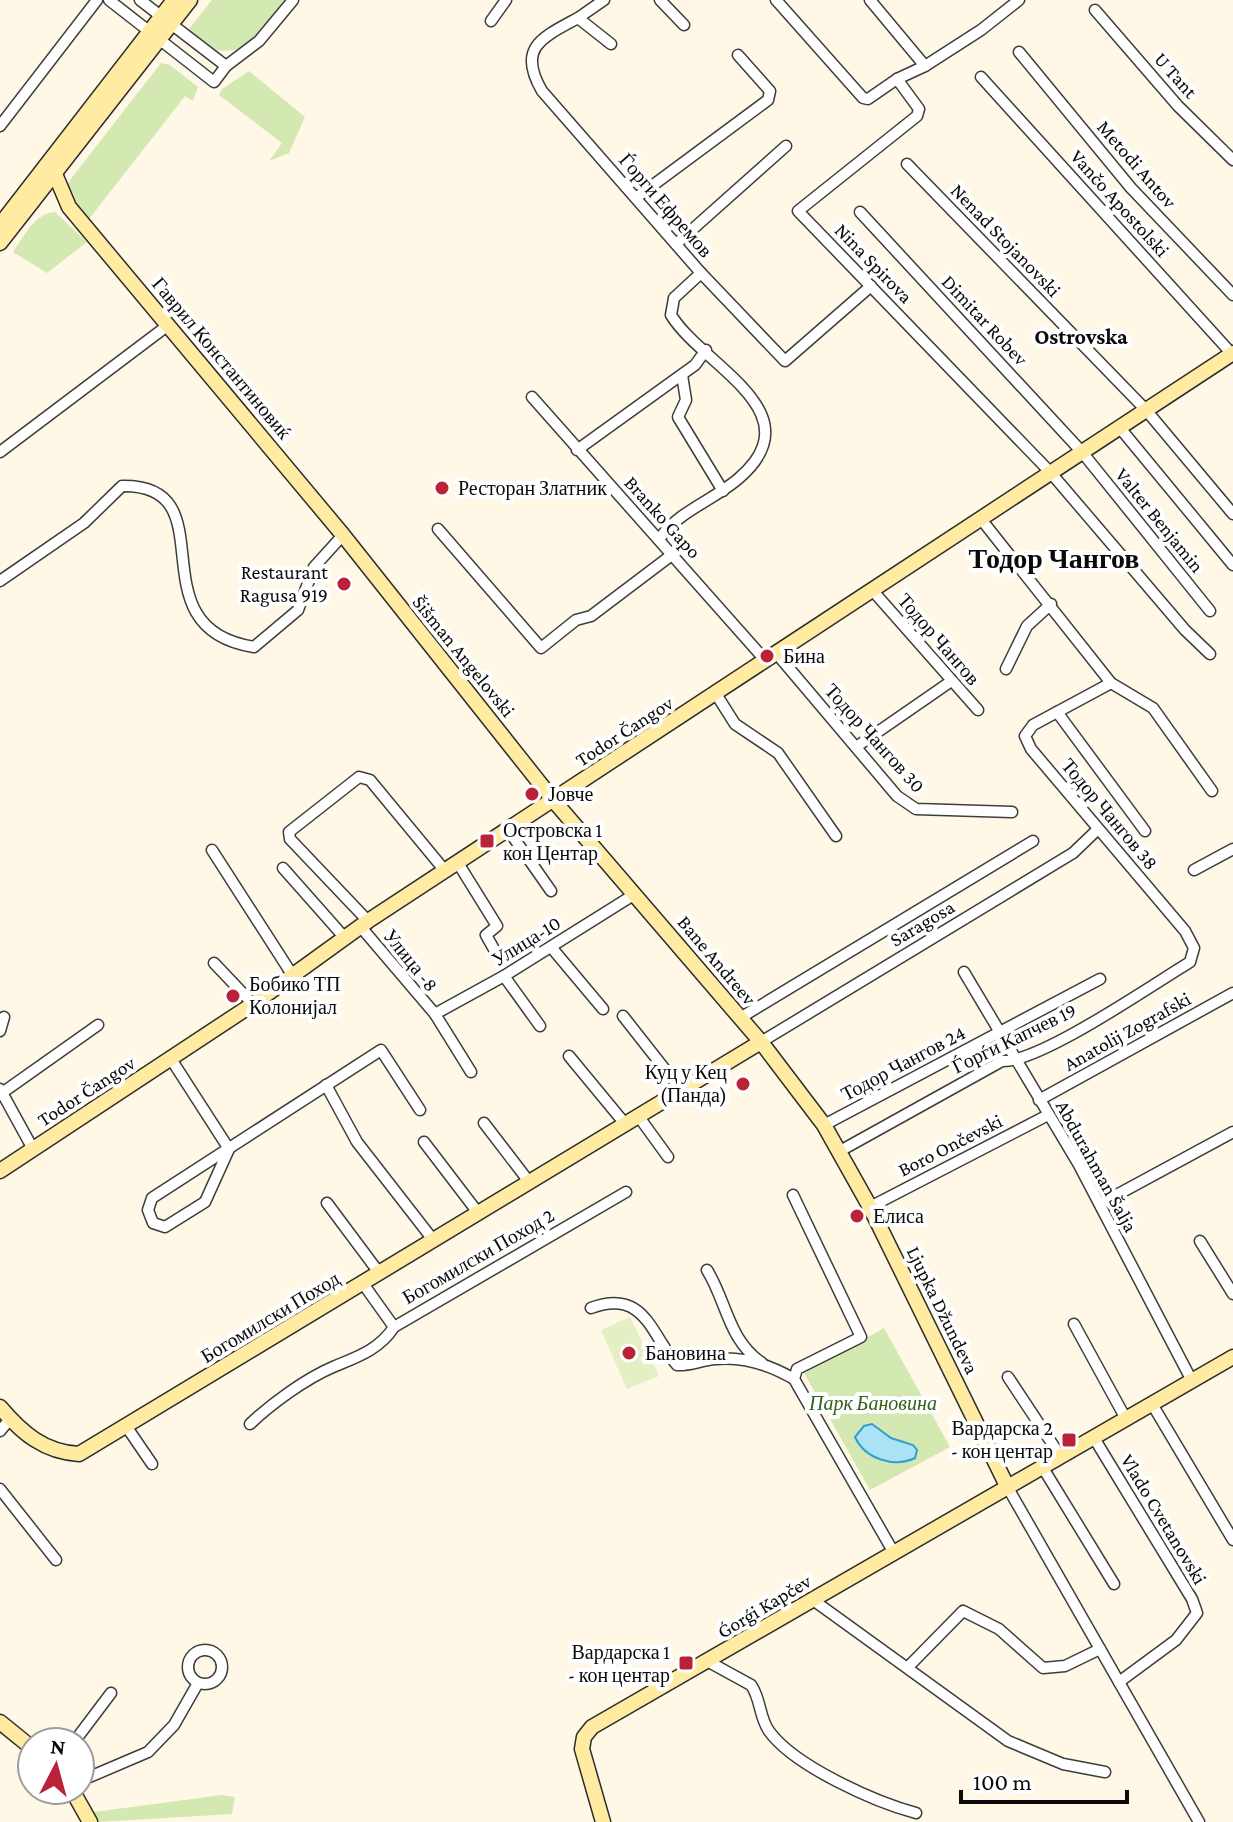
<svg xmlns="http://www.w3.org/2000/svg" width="1233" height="1822" viewBox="0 0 1233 1822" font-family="'Crimson Pro',serif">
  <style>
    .green { fill: #d4e8b2 }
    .pitch { fill: #e5efc4 }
    .water { fill: #ace2f6; stroke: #32a0ce; stroke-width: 2 }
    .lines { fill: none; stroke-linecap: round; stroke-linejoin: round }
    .street-casing { stroke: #3d3d3d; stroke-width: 13 }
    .secondary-casing { stroke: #2c2c2c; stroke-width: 17 }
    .street { stroke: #fff; stroke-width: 10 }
    .secondary { stroke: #ffeba2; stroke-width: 14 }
    .poi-dot { fill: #ba2239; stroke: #fff; stroke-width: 3 }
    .labels { text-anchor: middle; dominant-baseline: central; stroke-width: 8; stroke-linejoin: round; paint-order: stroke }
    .street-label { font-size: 20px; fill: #0a0a0a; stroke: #fff }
    .poi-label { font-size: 20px; fill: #0a0a0a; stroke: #fff; text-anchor: start }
    .park-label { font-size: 20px; font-style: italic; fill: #31611b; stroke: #fff }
    .neighbourhood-label { font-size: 22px; font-weight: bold; fill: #0a0a0a; stroke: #fff }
    .district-label { font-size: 28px; font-weight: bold; fill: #0a0a0a; stroke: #fff }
  </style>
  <rect width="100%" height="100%" fill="#fff8e7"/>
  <g class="green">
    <path d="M212,0H292C267,26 251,59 211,49C201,47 192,39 189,29Z"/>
    <polygon points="161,63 170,65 198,87 193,101 185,96 89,219 69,195 67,184"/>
    <polygon points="249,71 305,117 289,153 269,161 282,143 219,95 222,89"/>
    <path d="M55,212L87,242L47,273L13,252C25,235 34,214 55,212Z"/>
    <polygon points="884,1328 950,1447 870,1490 804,1373"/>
    <polygon points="222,1795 235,1797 232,1814 98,1822 94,1812"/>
  </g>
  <polygon class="pitch" points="630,1317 659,1376 627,1389 601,1330"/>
  <path class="water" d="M872,1424L891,1438L913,1445L917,1450L915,1458C894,1468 865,1459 855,1437L864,1426Z"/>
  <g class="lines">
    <defs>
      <g id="street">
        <polyline points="109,0 214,82 226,66 259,41 293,0"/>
        <polyline points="140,0 226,66"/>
        <polyline points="660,0 684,25"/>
        <polyline points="776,0 863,98 868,99 897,79 925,66"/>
        <polyline points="870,0 925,66 981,30 1019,0"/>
        <polyline points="1095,10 1178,106 1233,160"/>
        <polyline points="578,18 604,0"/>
        <polyline points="491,21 506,0"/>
        <path d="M611,44L578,18C541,38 517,48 542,91L701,273L785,361L871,286"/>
        <polyline points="1019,52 1131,188 1233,295"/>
        <polyline points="981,77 1232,354"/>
        <polyline points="897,79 919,109 917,116 798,211 1051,473 1185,630 1210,654"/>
        <polyline points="0,126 97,0"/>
        <polyline points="907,164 1146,410 1233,514"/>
        <polyline points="637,197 768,100 770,91 738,55"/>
        <polyline points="860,212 1082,452 1210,611"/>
        <polyline points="676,244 786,146"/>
        <polyline points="682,375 686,400 678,417 723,491"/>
        <polyline points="532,397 766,661"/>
        <polyline points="1120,428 1233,565"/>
        <polyline points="577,450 695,365 706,350"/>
        <polyline points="0,452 167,326"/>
        <polyline points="981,519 1111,683 1153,708 1212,791"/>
        <polyline points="438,529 541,648 576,620 591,616 673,554"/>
        <path d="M660,538C679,511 712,501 738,479C817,412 702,366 671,315L674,298L701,273"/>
        <path d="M0,581L84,523L122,486C231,484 131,628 254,647L298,610L314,567L343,535"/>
        <polyline points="873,591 978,710"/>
        <polyline points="777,654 897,796 916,809 1012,812"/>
        <polyline points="1006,669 1027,626 1051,604"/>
        <polyline points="716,694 735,724 778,753 836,836"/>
        <polyline points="1057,712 1145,831"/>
        <polyline points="856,747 950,682"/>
        <polyline points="509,831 551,891"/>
        <polyline points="212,850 293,976"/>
        <polyline points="458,863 497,926 486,935 495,951"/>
        <polyline points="283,868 344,937"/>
        <polyline points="1194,870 1233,849"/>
        <polyline points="368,921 290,839 289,832 359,777 370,780 446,872"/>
        <polyline points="360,926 435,1014 471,1072"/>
        <polyline points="551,947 603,1009"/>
        <polyline points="214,963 253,1004"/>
        <polyline points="964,972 1079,1165 1192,1381"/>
        <polyline points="504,976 540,1026"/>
        <polyline points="435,1014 504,976 635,894"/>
        <polyline points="623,1016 682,1091"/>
        <polyline points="740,1018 1033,841"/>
        <polyline points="0,1031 4,1017"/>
        <polyline points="761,1042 1073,853 1098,829"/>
        <polyline points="569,1056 626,1125"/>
        <polyline points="171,1059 229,1149"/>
        <polyline points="326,1085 357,1142 434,1241"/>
        <polyline points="0,1089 33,1149"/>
        <polyline points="2,1093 98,1025"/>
        <polyline points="1039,1100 1233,993"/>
        <polyline points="639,1117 668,1157"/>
        <polyline points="484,1123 530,1183"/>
        <polyline points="824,1125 1100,979"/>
        <polyline points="424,1142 479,1214"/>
        <polyline points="229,1149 205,1202 165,1227 153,1223 148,1210 152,1198 381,1050 420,1110"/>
        <path d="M840,1151L1002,1061C1039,1063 1152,985 1190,962L1194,948L1185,931L1031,749L1025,736L1033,725L1111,683"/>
        <polyline points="793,1195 861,1337 797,1369 794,1379 894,1553"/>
        <polyline points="327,1203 380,1274"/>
        <polyline points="1100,1204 1233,1132"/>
        <polyline points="870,1207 1048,1115"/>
        <polyline points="1200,1241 1233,1294"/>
        <path d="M707,1270C727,1302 728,1340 762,1363"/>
        <polyline points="364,1285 394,1327"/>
        <path d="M591,1308C645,1288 651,1335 677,1365C689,1366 702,1360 715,1359C743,1356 770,1365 794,1379"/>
        <polyline points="1074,1324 1126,1419"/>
        <polyline points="1008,1377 1061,1457"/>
        <polyline points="1152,1404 1233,1540"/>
        <path d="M250,1424C271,1404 305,1379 333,1367C357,1357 379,1350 394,1327L626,1192"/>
        <polyline points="126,1426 152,1464"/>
        <polyline points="0,1431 10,1419"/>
        <polyline points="1094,1438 1192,1599 1197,1613 1176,1640 1119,1682"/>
        <polyline points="1043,1468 1114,1584"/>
        <polyline points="1008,1488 1199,1822"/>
        <polyline points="0,1489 56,1560"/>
        <polyline points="813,1600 1008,1741 1063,1764 1105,1772"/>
        <circle cx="205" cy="1667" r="17"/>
        <path d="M709,1662L751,1685C761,1699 759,1717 769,1731C794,1766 875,1802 916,1813"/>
        <polyline points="909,1666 963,1611 999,1629 1043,1668 1065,1666 1100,1649"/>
        <polyline points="74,1742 111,1693"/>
        <polyline points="80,1781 148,1752 174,1725 198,1683"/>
      </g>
      <g id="secondary">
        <polyline points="55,174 69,207 343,535 554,801 761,1042 824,1125 870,1207 1008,1488"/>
        <polyline points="0,225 174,0"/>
        <polyline points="0,243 190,0"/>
        <polyline points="0,1171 253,1004 368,921 1233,353"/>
        <path d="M0,1407C22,1433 44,1452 79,1454L761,1042"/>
        <polyline points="0,1722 32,1748"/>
        <polyline points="72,1790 90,1822"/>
        <polyline points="603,1822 582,1749 584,1737 592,1727 1233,1357"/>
      </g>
    </defs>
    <use href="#street" class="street-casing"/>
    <use href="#secondary" class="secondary-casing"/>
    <use href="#street" class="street"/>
    <use href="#secondary" class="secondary"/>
  </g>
  <g class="poi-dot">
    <circle cx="442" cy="488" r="8"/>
    <circle cx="344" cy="584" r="8"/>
    <circle cx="767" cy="656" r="8"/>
    <circle cx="532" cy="794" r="8"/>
    <rect x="479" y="833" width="16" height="16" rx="4"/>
    <circle cx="233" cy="996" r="8"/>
    <circle cx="743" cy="1084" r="8"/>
    <circle cx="857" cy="1216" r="8"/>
    <circle cx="629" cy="1353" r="8"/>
    <rect x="1061" y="1432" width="16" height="16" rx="4"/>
    <rect x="678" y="1655" width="16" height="16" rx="4"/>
  </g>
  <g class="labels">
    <g class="street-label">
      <text transform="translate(1176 75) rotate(48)">U Tant</text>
      <text transform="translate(1137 164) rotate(49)">Metodi Antov</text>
      <text transform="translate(1120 203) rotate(48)">Vančo Apostolski</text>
      <text transform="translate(666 205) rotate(49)">Ѓорги Ефремов</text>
      <text transform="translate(1006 240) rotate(46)">Nenad Stojanovski</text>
      <text transform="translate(874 263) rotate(46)">Nina Spirova</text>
      <text transform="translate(985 320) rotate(47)">Dimitar Robev</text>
      <text transform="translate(222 358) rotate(50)">Гаврил Константиновиќ</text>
      <text transform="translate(663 517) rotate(48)">Branko Gapo</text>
      <text transform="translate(1160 520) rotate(51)">Valter Benjamin</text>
      <text transform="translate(939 639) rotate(49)">Тодор Чангов</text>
      <text transform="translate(464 656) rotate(51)">Šišman Angelovski</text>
      <text transform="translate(624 731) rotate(-33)">Todor Čangov</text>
      <text transform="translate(875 738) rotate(48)">Тодор Чангов 30</text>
      <text transform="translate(1110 814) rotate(50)">Тодор Чангов 38</text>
      <text transform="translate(922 923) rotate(-31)">Saragosa</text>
      <text transform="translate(526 941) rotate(-32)">Улица-10</text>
      <text transform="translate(411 960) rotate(51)">Улица -8</text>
      <text transform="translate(717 960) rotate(50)">Bane Andreev</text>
      <text transform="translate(1127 1031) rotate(-29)">Anatolij Zografski</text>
      <text transform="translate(1014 1038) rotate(-26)">Ѓорѓи Капчев 19</text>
      <text transform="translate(903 1063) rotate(-28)">Тодор Чангов 24</text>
      <text transform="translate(86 1091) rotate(-33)">Todor Čangov</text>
      <text transform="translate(950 1145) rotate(-27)">Boro Ončevski</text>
      <text transform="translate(1097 1166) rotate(61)">Abdurahman Šalja</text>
      <text transform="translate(478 1256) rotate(-30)">Богомилски Поход 2</text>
      <text transform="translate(943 1310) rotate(64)">Ljupka Džundeva</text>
      <text transform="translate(270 1317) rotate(-31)">Богомилски Поход</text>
      <text transform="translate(1164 1519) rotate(59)">Vlado Cvetanovski</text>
      <text transform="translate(764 1606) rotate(-31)">Ǵorǵi Kapčev</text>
    </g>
    <g class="poi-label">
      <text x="458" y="488">Ресторан Златник</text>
      <text x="328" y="572" text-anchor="end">Restaurant<tspan x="328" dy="23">Ragusa 919</tspan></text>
      <text x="783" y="656">Бина</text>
      <text x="548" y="794">Јовче</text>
      <text x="503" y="830">Островска 1<tspan x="503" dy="23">кон Центар</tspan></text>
      <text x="249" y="984">Бобико ТП<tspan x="249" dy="23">Колонијал</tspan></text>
      <text x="727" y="1072" text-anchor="end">Куц у Кец<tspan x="727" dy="23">(Панда)</tspan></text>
      <text x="873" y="1216">Елиса</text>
      <text x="645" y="1353">Бановина</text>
      <text x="1053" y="1428" text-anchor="end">Вардарска 2<tspan x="1053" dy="23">- кон центар</tspan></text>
      <text x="670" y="1652" text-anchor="end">Вардарска 1<tspan x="670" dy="23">- кон центар</tspan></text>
    </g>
    <g class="park-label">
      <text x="873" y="1403">Парк Бановина</text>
    </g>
    <g class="neighbourhood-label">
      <text x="1081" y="336">Ostrovska</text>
    </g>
    <g class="district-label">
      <text x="1054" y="558">Тодор Чангов</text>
    </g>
  </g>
  <g transform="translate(56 1766) rotate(6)"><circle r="38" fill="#ffffff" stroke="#9d9d9d" stroke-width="2"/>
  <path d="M0-6L14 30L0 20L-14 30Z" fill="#ba2239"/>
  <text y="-12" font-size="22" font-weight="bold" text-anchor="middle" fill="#0a0a0a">N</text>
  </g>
  <path d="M961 1790v12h166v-12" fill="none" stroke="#0a0a0a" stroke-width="4"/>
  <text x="973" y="1790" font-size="24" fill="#0a0a0a" stroke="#ffffff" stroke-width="6" paint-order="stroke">100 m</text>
</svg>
